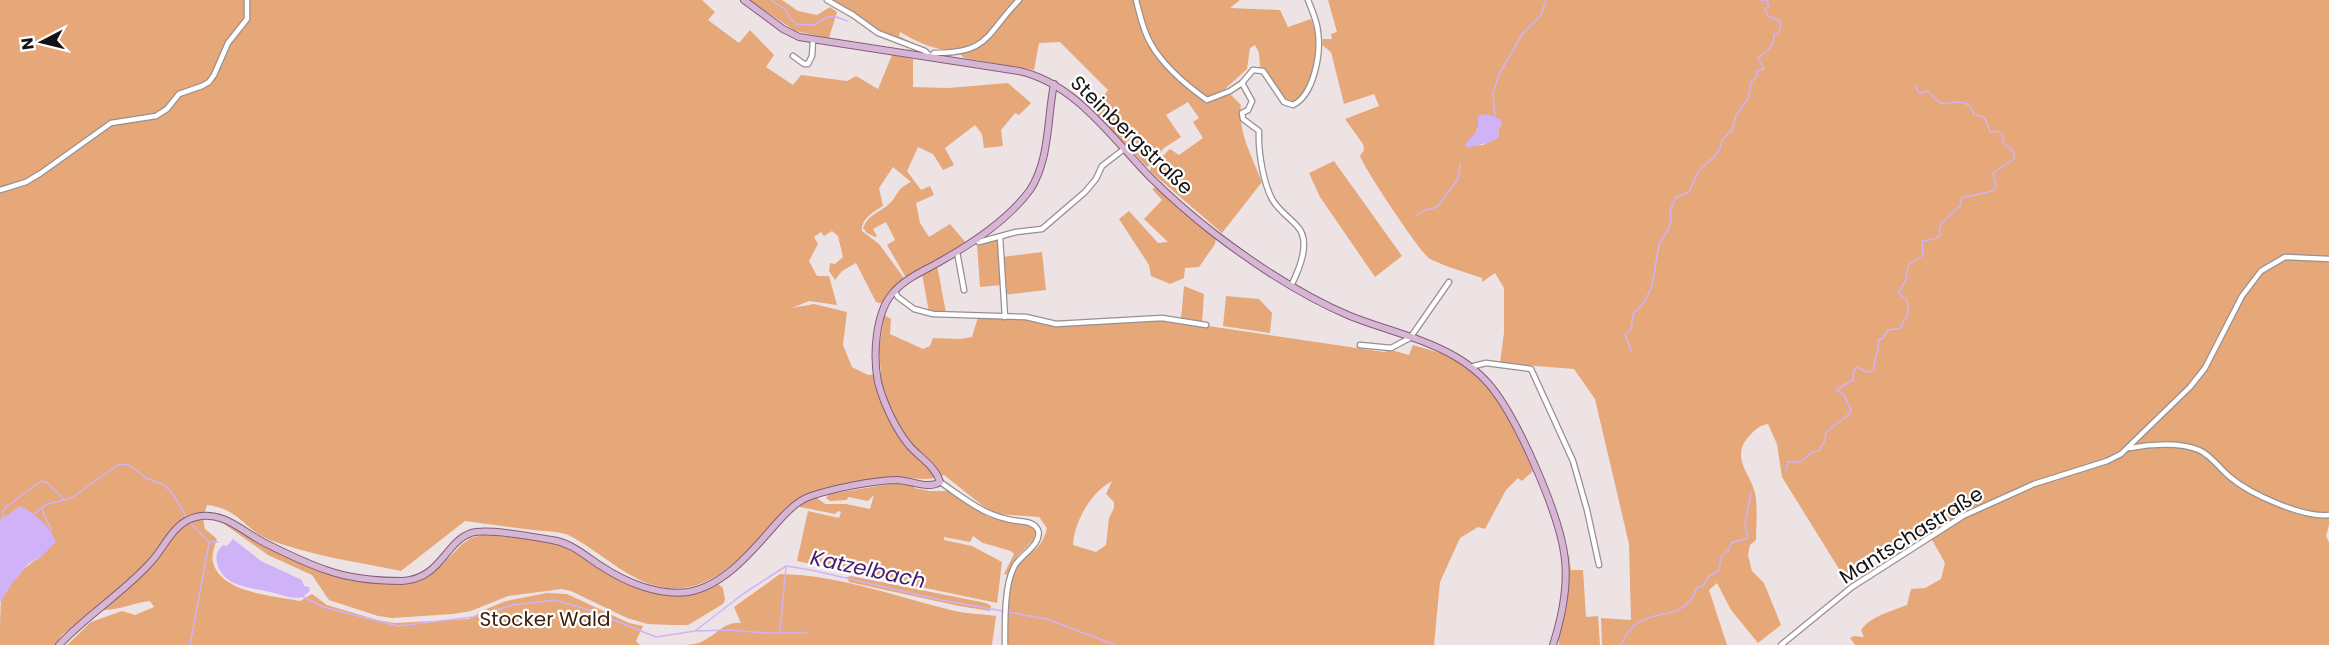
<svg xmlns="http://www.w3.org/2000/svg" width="2329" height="645" viewBox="0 0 2329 645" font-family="Poppins,sans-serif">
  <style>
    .green { fill: #e6a779; fill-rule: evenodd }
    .water { fill: #d0b2f9 }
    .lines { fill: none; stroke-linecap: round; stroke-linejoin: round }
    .stream { stroke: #d0b2f9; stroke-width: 1.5 }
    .minor-casing { stroke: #988f91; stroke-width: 7 }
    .major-casing { stroke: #825d7c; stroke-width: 8 }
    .minor { stroke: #fff; stroke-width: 4.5 }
    .major { stroke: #d7b6d3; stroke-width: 6 }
    .labels { text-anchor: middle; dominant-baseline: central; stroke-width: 4.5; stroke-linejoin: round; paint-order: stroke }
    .street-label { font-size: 20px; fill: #151213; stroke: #fff }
    .park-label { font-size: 20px; fill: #3c220c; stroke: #fff }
    .water-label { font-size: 21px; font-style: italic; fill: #461e6e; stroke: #fff }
  </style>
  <rect width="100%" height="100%" fill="#ede3e5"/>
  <g class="green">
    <path d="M0,0H702L715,12L708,20L739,43L750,30L774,55L766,67L793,85L801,75L847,81L856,76L878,89L892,55L913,59V87L948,88L1008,83L1031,103L1019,115L1015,113L1001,130L1003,146L984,148L982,134L975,125L945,148L954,165L943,170L933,154L918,147L907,171L921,190L930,186L934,195L916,203L920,223L929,237L950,224L966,243L908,276H905L887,245L895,240L886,222L873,229L877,236L875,237L867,233L863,228C868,215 878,213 888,205C899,196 894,190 911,182L893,167L879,188L883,206C873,212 861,219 862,231L879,244L904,278L883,304L876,302L856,263L842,271L835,280L829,271L830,263L835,264L843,257L838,236L832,231L824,236L821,232L814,237L818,244L809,261L817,276H829L837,305L809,301L792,308L814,304L847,312L843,345L852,367L868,375L881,374L879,351L884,315L891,319L890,334L923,349L930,346L933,338L960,339L972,337L978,317L1029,319L1062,325L1161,319L1384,352L1391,350L1409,355L1413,345C1428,350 1442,352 1457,360C1496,383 1515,432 1533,471L1522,481L1518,478L1506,490L1485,529L1478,527L1460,538L1440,582L1434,645H1007C1009,624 1006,585 1017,567C1029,548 1040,555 1047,528L1039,517L998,514L983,506L944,475C927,483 911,476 893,477C867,478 814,489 793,503C744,552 702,619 627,573C613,565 577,537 565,534C555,531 543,531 533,530C510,527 487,524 465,521L401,571C358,562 312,556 270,540C245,531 241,509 207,505L203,518L205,529L217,539C215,546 211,554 213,562C220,593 275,596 300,601L312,594L327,605L377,620L395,623L469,619L484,610L506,601L547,593L567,594L629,623L643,626L636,641L640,645H67L91,622L122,611L135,615L154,607L150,601C132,603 114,613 96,609L62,635L55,645H0C0,633 0,614 1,602C7,584 25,565 41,557L21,506L0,520ZM1112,481L1106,494L1114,502V508L1109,518L1106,545L1096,552L1073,545C1074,522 1091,492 1112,481Z"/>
    <polygon points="749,0 782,0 798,11 817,15 830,7 837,12 829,38 795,31"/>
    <path d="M830,0H1015L1003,14L1008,16L1022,0H1240L1230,8L1280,10L1288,27L1311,19C1313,25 1316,31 1317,37C1318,50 1308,114 1285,100C1273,92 1274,73 1260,67L1259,53L1255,45L1250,48L1247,69L1225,89L1241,105C1237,130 1253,159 1262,182L1222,233L1150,171L1151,167L1170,149L1179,155L1203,138L1193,122L1199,118L1188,102L1166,115L1181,137L1164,148L1148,167L1146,166L1093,110L1108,90L1060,42L1039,43L1034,70L964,58L957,50C935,51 919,43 900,32L899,36L923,48L879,32L852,12Z"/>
    <path d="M1328,0H2329V525L2326,536L2329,542V645H1855L1850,638L1854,636L1864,637L1861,630C1871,616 1892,611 1907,605L1911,589L1925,588L1941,579L1945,563L1926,529L1893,544L1844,577L1782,477L1777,444L1768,424C1761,425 1757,428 1752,433C1728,456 1750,472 1755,493C1758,508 1756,525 1756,540L1750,545L1748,555L1752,571L1764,583L1781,625L1758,643L1731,610L1717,583L1709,590L1727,645H1602L1601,618L1631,620L1629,544L1595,399L1574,369L1500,363L1504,333V288L1495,273L1482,282V278C1465,272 1446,267 1430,259C1421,254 1364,168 1360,156L1364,150L1363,144L1345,119L1379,106L1374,94L1344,104L1331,52L1322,45L1323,39H1332L1331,34L1337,32ZM1500,120L1502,123L1498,131L1499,137L1483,145L1472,146L1479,124Z"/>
    <polygon points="1334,161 1402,256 1375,277 1320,197 1309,173"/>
    <polygon points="1157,187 1216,237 1215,244 1199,267 1185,268 1184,278 1170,284 1151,276 1149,265 1119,219 1129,211 1158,243 1168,242 1144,219 1162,200 1152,189"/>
    <polygon points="995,239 999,241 1001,285 980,287 977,244"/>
    <polygon points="1042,252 1046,290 1004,295 1002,257"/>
    <polygon points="937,265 946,313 929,312 922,274"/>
    <polygon points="1184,286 1204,294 1202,323 1181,319"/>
    <polygon points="1226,296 1259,299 1272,313 1270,333 1223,326"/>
    <polygon points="897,483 915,485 914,488 930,491 951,491 988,517 1026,524 1036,530 1034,539 1016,558 1008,575 1004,574 1014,554 1011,551 983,543 973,536 970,542 944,537 944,540 972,546 1002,562 997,603 797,561 808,511 839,518 841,512 838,511 835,514 800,507 800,504 816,497 825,504 846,504 870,509 874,495 868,501 848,497 847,500 830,501 826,498 829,494"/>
    <path d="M217,519L324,573L397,584L422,580L444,563L461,545L471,538L482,535C507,537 541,538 564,547C579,552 589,563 602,571C634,592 684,608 718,584L723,588L725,600L723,604L688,625H671L648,624L627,618L571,591L562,589L508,596L471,611L453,614L392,618L378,616L329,600L312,575L268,555Z"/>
    <polygon points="1569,555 1571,570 1583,570 1586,617 1598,616 1600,645 1559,645 1559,636 1568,596 1567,556"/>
    <path d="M780,574C840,575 897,597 955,611C968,614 982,614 996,616L992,645H686C691,644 697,644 701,642C716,636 724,621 741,623L734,607Z"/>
    <polygon points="851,576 986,603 991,606 990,611 959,606 849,582 847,577"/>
  </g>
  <g class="water">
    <polygon points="1486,114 1500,119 1502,123 1498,131 1499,137 1490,142 1468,148 1465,144 1478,130 1478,116"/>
    <path d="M21,506C36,515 49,525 56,542L41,557L29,563L11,585L0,603V520Z"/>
    <path d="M233,539L261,561L302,580L304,586L309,587L310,591C309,592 304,596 303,597C293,600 280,594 270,592C252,587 226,588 218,566C215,557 216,552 223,545L227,546Z"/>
  </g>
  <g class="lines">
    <g class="stream">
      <polyline points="771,0 786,10 790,18 796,24 814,25 826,18 834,16 847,21"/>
      <polyline points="1495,118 1493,93 1499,74 1523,33 1541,15 1546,0"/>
      <polyline points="1417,215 1423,211 1437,207 1458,179 1460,163"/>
      <path d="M1631,351L1625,334L1631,330L1633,314L1645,301L1652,286L1659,244L1668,230L1671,220L1670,212L1675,198L1689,192L1699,170L1715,156L1720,149L1722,140L1732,130L1736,115L1748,99L1751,82L1757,77L1756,71L1764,69L1758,58C1767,49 1775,48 1774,35L1779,33L1781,21L1768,16L1765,10L1769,6L1767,0H1760"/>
      <path d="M1786,470L1788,462H1801L1812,452L1819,451L1825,440L1826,432L1848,415L1851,410L1844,395L1836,390L1853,380V373L1856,367L1868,372L1874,371C1872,359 1881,351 1878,340L1883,338L1888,330L1901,328C1904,314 1911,320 1907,300L1898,293L1906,280L1908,265L1923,255L1922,241L1935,239L1941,234L1939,230L1941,224L1961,205V198L1992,191L1996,186L1993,173L2014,159V152L2003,142V135L1997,131L1990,132C1987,121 1986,115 1974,115C1970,99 1957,101 1943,104L1935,99L1928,91L1919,93L1915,85"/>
      <path d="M42,508C43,517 49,521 51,530"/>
      <polyline points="33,515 45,505 71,498 119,464 129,465 146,478 164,485 173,494 187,518"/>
      <polyline points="2,519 3,511 6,507 41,481 46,482 64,499"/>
      <polyline points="189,522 209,542 218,542"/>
      <polyline points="302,596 323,607 398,626 473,617 513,605 555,600 583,608 656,637 695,631 743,594 786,566 811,570 941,600 1003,611"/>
      <polyline points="1008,612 1047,619 1115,645"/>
      <polyline points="696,631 730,630 765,633 807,633"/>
      <polyline points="780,631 786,567"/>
      <polyline points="190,645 209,543"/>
      <path d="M1621,645C1638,604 1669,624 1690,601C1693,598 1695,592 1697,588L1703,586L1708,577L1719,570L1721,556L1728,551L1731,543L1748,538L1745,524L1751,493"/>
    </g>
    <defs>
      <g id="minor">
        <path d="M827,0L853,15L878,33L925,51L931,57L934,53C990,53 985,35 1019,0"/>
        <path d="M1136,0C1140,15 1143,31 1151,44C1164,67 1186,85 1207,100L1230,91L1242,83L1253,70L1263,71L1284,102L1293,105C1314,95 1321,54 1318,32C1317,21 1312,10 1308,0"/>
        <polyline points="793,56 804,64 808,64 812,56 813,40"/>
        <path d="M1242,83L1252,101L1248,110L1242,113L1243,119L1259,131C1258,150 1263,182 1272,199C1278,210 1289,217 1297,226C1312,241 1299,270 1291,286"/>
        <polyline points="0,190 26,182 41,173 111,123 156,116 167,109 179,94 202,86 209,82 214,75 228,43 247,19 247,0"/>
        <polyline points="1000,237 1005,317"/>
        <polyline points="975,240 979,242 1016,232 1042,229 1085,192 1096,179 1102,166 1124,149"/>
        <polyline points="957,252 964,290"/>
        <polyline points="894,291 898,297 914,309 933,314 1026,317 1056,324 1162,318 1206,325"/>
        <polyline points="1360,345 1391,348 1410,338 1449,282"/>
        <polyline points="1470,367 1486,363 1531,369 1573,461 1587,510 1599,565"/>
        <path d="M2130,448C2150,444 2180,442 2199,450C2212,456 2219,468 2230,477C2250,494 2303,518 2329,515"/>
        <path d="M940,482C967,500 985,517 1018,521C1025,522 1034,522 1038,530C1043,544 1019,556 1014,567C1004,586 1005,623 1005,645"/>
        <polyline points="1781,645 1852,587 1963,516 2034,484 2107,461 2121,454 2190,387 2205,368 2242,296 2261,271 2285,257 2329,259"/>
      </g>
      <g id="major">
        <path d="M744,0L783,29L799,37L1019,71C1075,83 1112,138 1150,177C1171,198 1192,216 1215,234C1257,266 1302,296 1350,316C1385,330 1424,338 1456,357C1468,364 1479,373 1488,383C1517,416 1561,517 1565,560C1568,589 1562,617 1553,645"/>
        <path d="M59,645C87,615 123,593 150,563C165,548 172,523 196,517C223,510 243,532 265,543C285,553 305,563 326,570C348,578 378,581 402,581C441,579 445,542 471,533C487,528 534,537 552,540C572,543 585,556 601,566C625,582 658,596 688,592C724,586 752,551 775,525C785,514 796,501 811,496C835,488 871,481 896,480C911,480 928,490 940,482C935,465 918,457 908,444C895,428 883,402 878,382C873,357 875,314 892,294C905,278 924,271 941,261C973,243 1008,220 1030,190C1050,160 1047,118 1054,84"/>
      </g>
    </defs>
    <use href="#minor" class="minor-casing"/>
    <use href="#major" class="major-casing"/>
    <use href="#minor" class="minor"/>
    <use href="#major" class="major"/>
  </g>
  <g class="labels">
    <g class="street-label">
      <text transform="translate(1132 135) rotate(44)">Steinbergstraße</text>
      <text transform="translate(1911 535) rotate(-32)">Mantschastraße</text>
    </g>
    <g class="park-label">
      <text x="545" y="619">Stocker Wald</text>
    </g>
    <g class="water-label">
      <text transform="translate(868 569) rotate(12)">Katzelbach</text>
    </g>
  </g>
  <g transform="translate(42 42) rotate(263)" stroke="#ffffff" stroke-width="4.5" paint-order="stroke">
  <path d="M0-4.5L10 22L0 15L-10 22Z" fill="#151213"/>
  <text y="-9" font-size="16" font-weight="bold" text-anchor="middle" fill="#151213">N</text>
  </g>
</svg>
